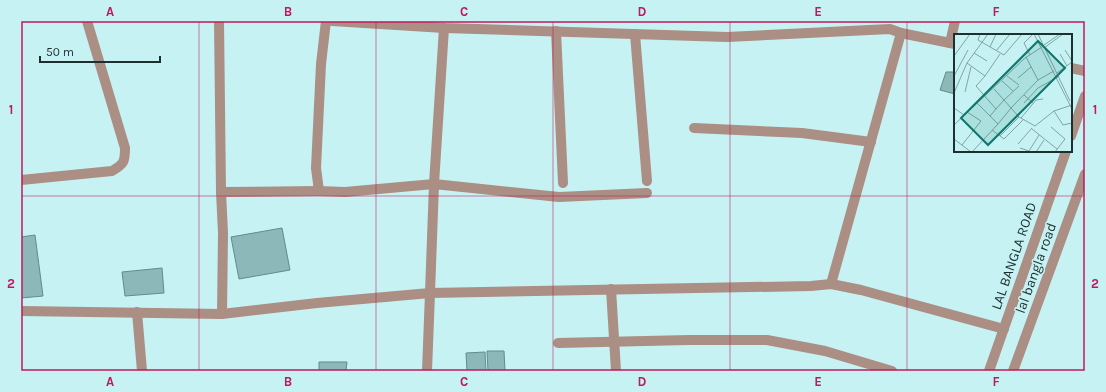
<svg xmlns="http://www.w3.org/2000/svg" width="1106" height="392" viewBox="0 0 1106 392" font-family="Karla,sans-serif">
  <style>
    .building { fill: #8db8b9; stroke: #618b8c }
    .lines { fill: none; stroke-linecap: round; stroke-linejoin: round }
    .minor { stroke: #ab8e84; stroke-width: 10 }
    .tertiary { stroke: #ab8e84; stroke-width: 10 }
    .grid { fill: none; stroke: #c2185b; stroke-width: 1; stroke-opacity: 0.55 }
    .labels { text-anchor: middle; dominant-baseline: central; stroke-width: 3; stroke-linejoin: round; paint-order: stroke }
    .street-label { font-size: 14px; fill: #1e2f30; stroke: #c6f2f3 }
    .inset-road { fill: none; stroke: #83a4a5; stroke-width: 1 }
    .view { fill: #0f766e; fill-opacity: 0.15; stroke: #0f766e; stroke-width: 2 }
    .inset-edge { fill: none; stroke: #1e2f30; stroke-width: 2 }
    .neatline { fill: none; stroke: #c2185b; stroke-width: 1.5 }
    .grid-label { font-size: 13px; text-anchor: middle; font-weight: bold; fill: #c2185b }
  </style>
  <rect width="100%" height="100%" fill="#c6f2f3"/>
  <g class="building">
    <polygon points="946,72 955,72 955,94 940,90"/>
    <polygon points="282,228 290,270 239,279 231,237"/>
    <polygon points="35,235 43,296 21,298 21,237"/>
    <polygon points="162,268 164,293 125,296 122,272"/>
    <polygon points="487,351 504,351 505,371 488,371"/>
    <polygon points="485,352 486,371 467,371 466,353"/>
    <polygon points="319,362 347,362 346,371 319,371"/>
  </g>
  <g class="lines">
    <g class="minor">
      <polyline points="219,21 221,192"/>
      <polyline points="326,21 321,64 316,168 319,191 345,192 434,184 444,28"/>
      <polyline points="556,31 563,183"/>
      <polyline points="635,34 647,181"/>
      <polyline points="950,43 955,21"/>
      <polyline points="694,128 802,133 871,142"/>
      <path d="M21,180L112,171C124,164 125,162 125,148L87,21"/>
      <polyline points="319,191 221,192 223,233 222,314 317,303 430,293 434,184 559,197 647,193"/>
      <polyline points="831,284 901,33"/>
      <polyline points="611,289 616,371"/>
      <polyline points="21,311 222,314"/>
      <polyline points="137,312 142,371"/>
      <polyline points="558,343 689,340 767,340 825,351 892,371"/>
      <polyline points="427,371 430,293 811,286 831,284 861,290 1004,329"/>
    </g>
    <g class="tertiary">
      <polyline points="332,21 444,28 727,37 890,29 901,33 955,44"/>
      <polyline points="1071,68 1085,71"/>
      <polyline points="1071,136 1085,96"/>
      <polyline points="989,371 1066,151"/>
      <polyline points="1013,371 1085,174"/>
    </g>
  </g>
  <path class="grid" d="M199,21V371M376,21V371M553,21V371M730,21V371M907,21V371M21,196H1085"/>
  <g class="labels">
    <g class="street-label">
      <text transform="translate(1014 256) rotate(-71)">LAL BANGLA ROAD</text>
      <text transform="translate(1036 268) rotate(-70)">lal bangla road</text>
    </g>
  </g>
  <g transform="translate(954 34)">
    <rect width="118" height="118" fill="#c6f2f3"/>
    <path class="inset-road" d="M26,0L24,6L50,21L68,0M80,0L118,75M84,0L116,67M90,11L106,0M36,13L42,0M90,14L109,0M111,16L118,27M42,17L56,0M20,19L33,27M106,20L113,32M76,21L70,9L79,0M0,22L16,0M72,23L84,46M13,29L34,0M100,37L84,46L57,74L65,83L81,92L100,77L118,71M103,39L118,28M0,42L14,16M31,42L46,20M53,42L65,51M64,44L77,33M48,47L59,57M11,58L17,33M0,59L13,29L31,42L22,52L42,75L50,66L40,55M70,61L79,69M23,69L36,82M70,69L84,54L104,43M0,74L10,81M42,75L36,82L44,90L57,74L50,66L65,52M100,77L109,91L118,89M67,84L82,66L89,65M0,91L71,24L88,13M97,93L111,105L101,118M78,95L103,115M38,96L50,105L70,85M46,102L65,83M0,105L17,118M64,110L78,94M8,111L27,87L13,78M66,114L75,117L85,101M18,118L44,90M82,118L90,106"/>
    <path class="view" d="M84,7L111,34L34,111L7,84Z"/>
    <rect width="118" height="118" class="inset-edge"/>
  </g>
  <rect width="1106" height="392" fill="none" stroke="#c6f2f3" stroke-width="44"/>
  <path d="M40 56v6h120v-6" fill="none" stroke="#1e2f30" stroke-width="2"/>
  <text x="46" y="56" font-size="12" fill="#1e2f30" stroke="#c6f2f3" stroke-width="3" paint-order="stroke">50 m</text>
  <rect x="22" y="22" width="1062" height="348" class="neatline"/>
  <g class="grid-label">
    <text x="110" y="16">A</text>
    <text x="288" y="16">B</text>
    <text x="464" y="16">C</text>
    <text x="642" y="16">D</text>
    <text x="818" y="16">E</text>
    <text x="996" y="16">F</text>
    <text x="11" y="114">1</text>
    <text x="1095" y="114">1</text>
    <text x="11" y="288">2</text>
    <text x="1095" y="288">2</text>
    <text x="110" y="386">A</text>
    <text x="288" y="386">B</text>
    <text x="464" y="386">C</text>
    <text x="642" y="386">D</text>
    <text x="818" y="386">E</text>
    <text x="996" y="386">F</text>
  </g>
</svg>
